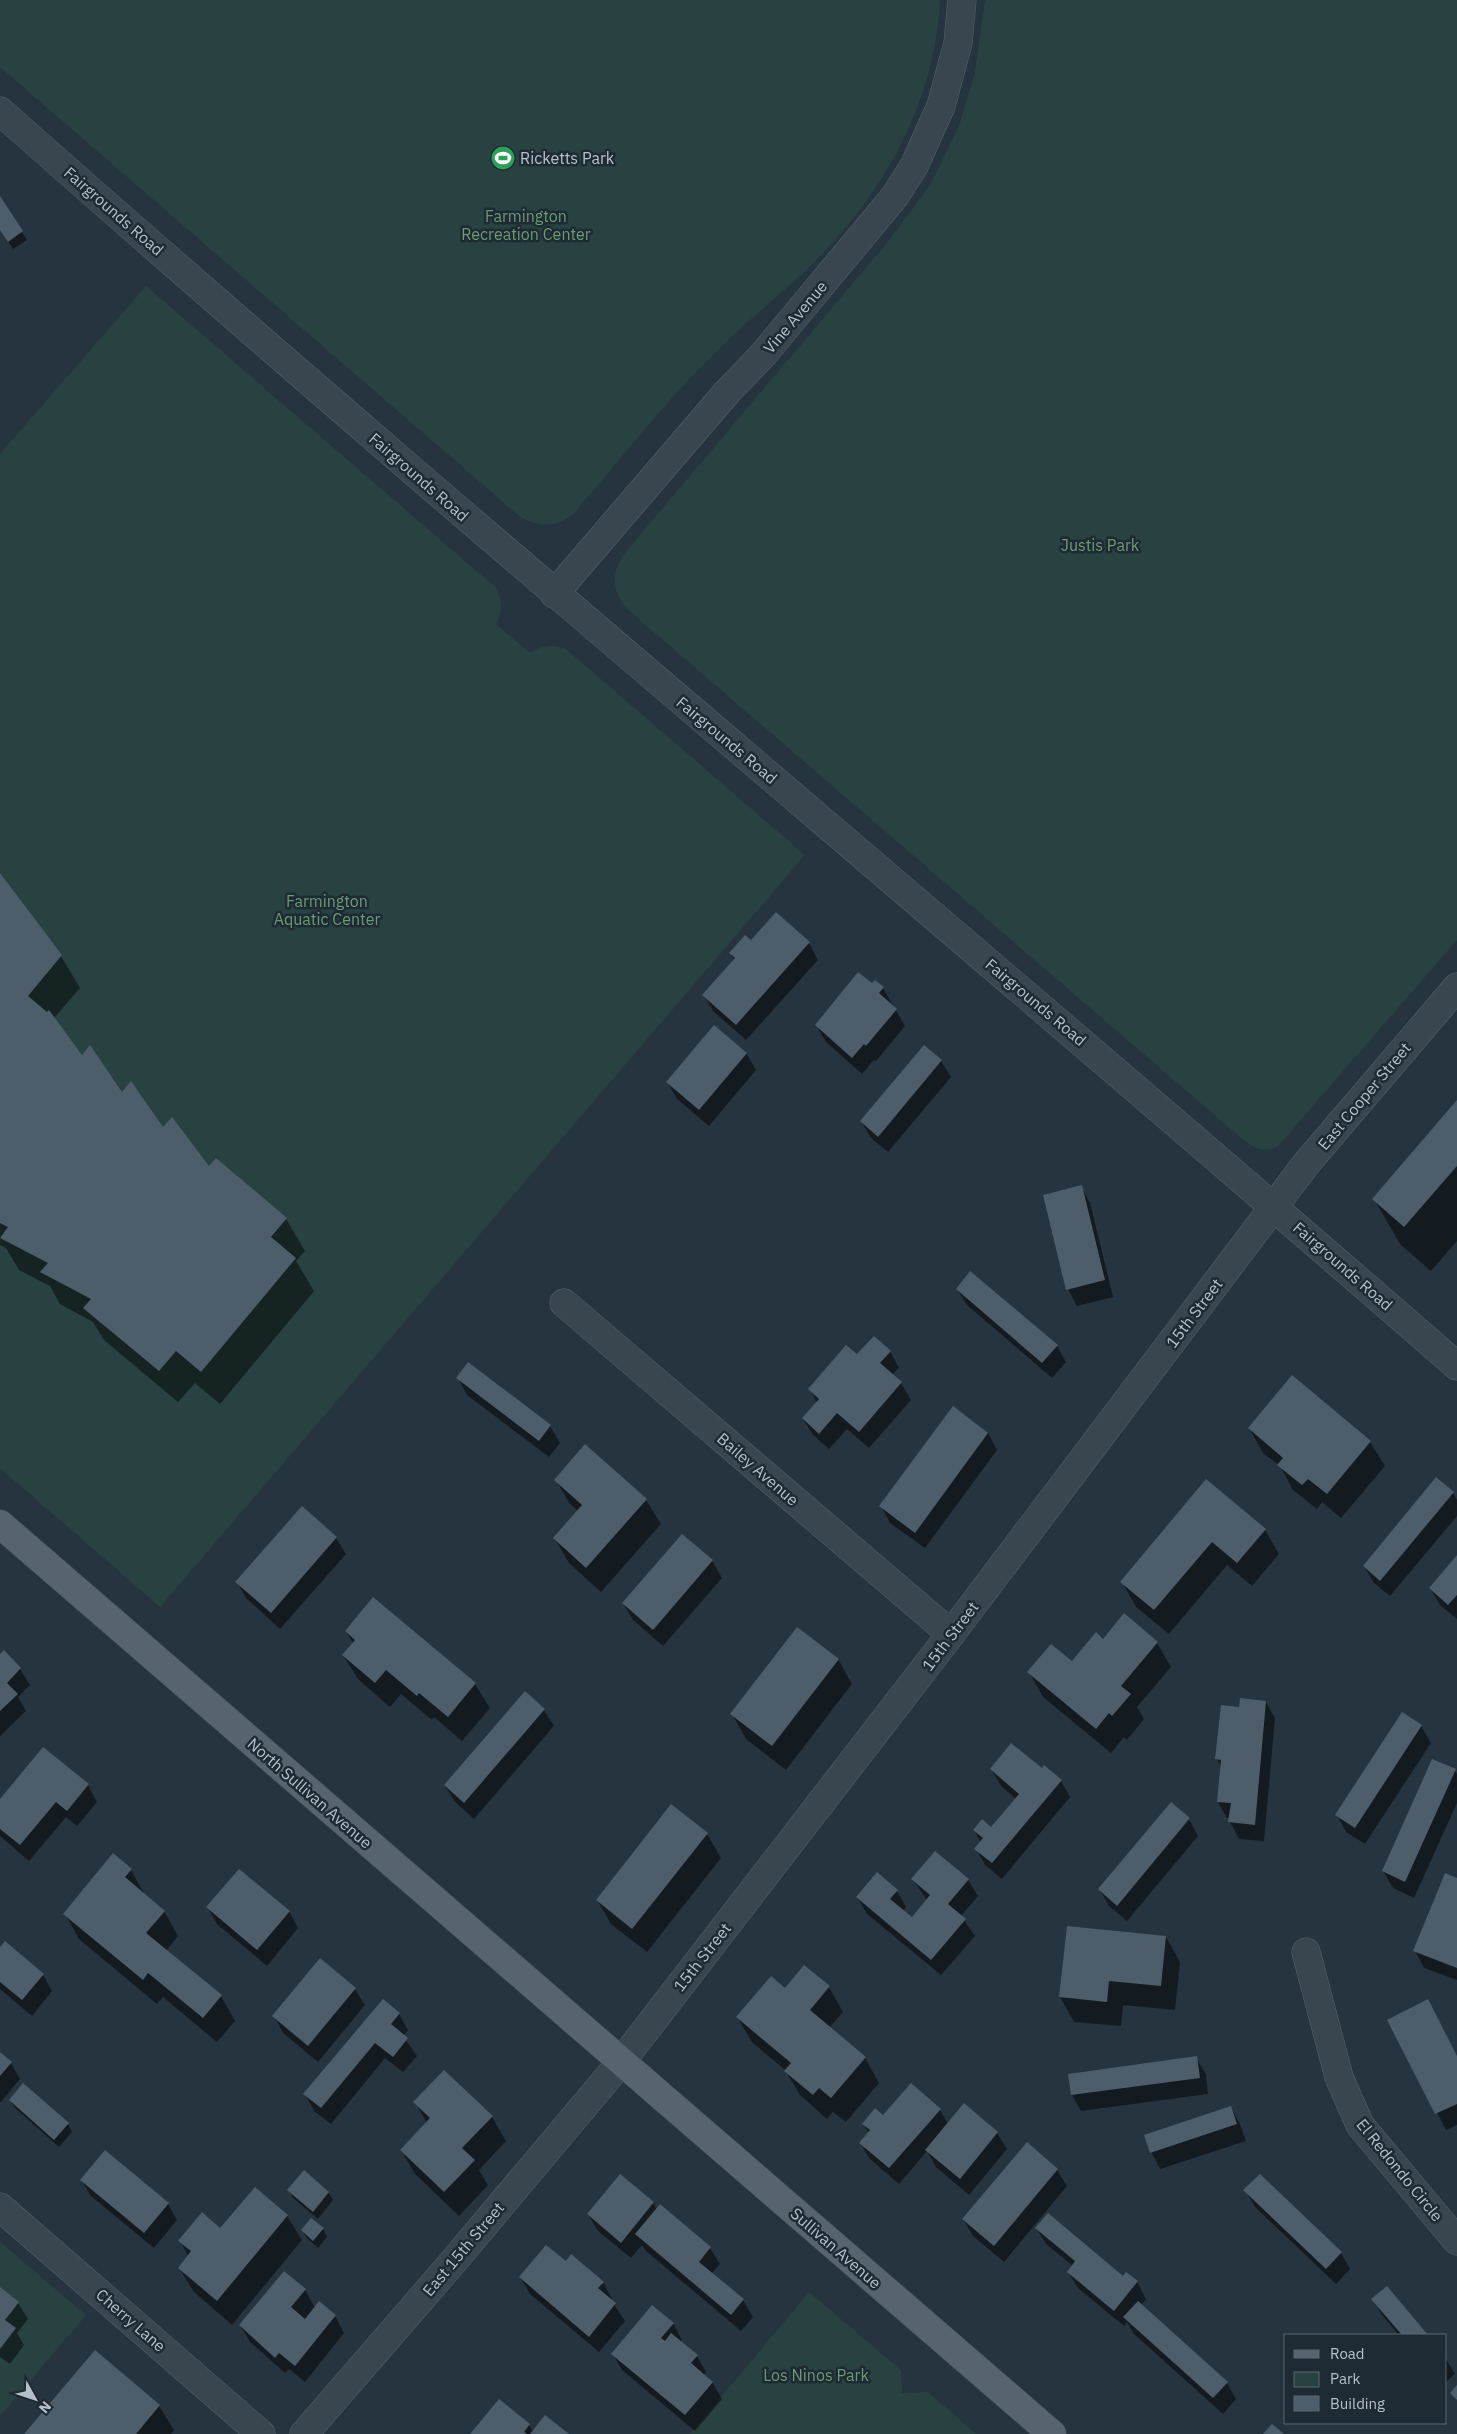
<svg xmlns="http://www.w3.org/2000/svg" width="1457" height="2434" viewBox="0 0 1457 2434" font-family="'IBM Plex Sans',sans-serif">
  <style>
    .green { fill: #284241 }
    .shadow { fill: #0007 }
    .building { fill: #4e5d6a }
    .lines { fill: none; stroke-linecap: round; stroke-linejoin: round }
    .minor-casing { stroke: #57636d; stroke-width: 29 }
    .major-casing { stroke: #46515b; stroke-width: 29 }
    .minor { stroke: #39454f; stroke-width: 28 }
    .major { stroke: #57646f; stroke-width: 28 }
    .labels { text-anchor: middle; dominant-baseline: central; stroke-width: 5; stroke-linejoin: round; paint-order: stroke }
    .poi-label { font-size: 16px; fill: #b6c0ca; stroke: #1e2a34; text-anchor: start }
    .street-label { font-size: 16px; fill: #b6c0ca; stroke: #1e2a34 }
    .park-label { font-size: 16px; fill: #6d9a72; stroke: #1e2a34 }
  </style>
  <rect width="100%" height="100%" fill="#25343f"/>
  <g class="green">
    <path d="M0,0H940C935,103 883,195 811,265C776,299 738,328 705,363C659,409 617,464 573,514C556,528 537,528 518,515L0,67Z"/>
    <path d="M985,0H1457V940L1279,1145C1268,1153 1258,1150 1247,1143L627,609C612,592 611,574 623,555L886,244L920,199L932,181L959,126L975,72Z"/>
    <path d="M146,286L495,587C503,600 503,612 496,624L530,653C540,645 554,644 566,649L805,855L160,1607L0,1468V454Z"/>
    <polygon points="0,2242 86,2315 0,2416"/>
    <polygon points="809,2292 901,2370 902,2393 928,2392 976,2434 690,2434"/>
  </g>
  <g class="shadow">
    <polygon points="0,199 27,240 13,249 0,229"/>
    <polygon points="0,875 61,956 80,988 54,1018 82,1057 209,1168 286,1219 305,1251 296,1261 314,1291 220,1404 195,1383 178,1402 104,1340 93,1322 60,1304 50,1286 19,1270 6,1248 0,1245"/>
    <polygon points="751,942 809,943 818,960 746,1040 713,1011 704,995 734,960 730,953"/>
    <polygon points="872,985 883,988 905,1026 876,1061 874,1060 862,1074 826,1042 816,1025"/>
    <polygon points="924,1047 941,1061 951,1077 888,1152 871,1138 861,1121"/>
    <polygon points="746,1053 756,1070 709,1126 677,1099 668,1083"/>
    <polygon points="1457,1102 1457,1241 1431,1271 1400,1244 1374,1199"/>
    <polygon points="1081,1187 1090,1203 1113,1297 1077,1306 1068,1289"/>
    <polygon points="957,1289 1057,1346 1066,1362 1052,1378 967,1305"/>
    <polygon points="890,1351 899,1368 892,1375 901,1383 911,1400 869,1448 847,1429 829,1449 813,1435 803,1419 817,1403 810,1389 857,1356"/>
    <polygon points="1292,1377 1370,1442 1385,1466 1341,1518 1322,1502 1317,1509 1293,1490 1280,1466 1263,1453 1249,1428"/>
    <polygon points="458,1378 550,1426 560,1443 549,1457 467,1395"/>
    <polygon points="988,1433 997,1450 925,1548 890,1523 881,1506"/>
    <polygon points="556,1480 646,1500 661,1524 601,1592 569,1563 555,1539 578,1511 570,1504"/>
    <polygon points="1206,1481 1265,1530 1279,1554 1252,1586 1227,1565 1169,1634 1136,1607 1122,1582"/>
    <polygon points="1453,1493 1457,1500 1457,1516 1390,1596 1374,1583 1364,1566"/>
    <polygon points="302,1508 336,1538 346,1554 280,1629 246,1598 237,1582"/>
    <polygon points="682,1535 712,1561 722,1578 663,1646 633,1620 623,1603"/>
    <polygon points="1457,1557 1457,1619 1440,1605 1430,1588"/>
    <polygon points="346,1631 475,1684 490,1708 462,1741 434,1717 432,1720 401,1694 390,1707 358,1679 343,1655 353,1643"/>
    <polygon points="1103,1641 1157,1643 1171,1667 1137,1707 1144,1719 1127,1740 1124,1737 1111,1753 1043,1697 1029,1672 1072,1663"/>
    <polygon points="4,1652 20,1669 30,1685 18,1697 26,1711 0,1736 0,1655"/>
    <polygon points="838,1659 852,1684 786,1770 746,1739 732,1714"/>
    <polygon points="1266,1702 1275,1718 1264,1841 1239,1839 1230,1822 1230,1818 1227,1818 1218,1802 1221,1767 1217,1758 1240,1709"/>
    <polygon points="544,1710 554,1726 474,1819 455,1802 445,1786"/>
    <polygon points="1421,1726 1431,1743 1365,1844 1346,1832 1337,1815"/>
    <polygon points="991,1769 1042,1770 1061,1781 1070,1797 1002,1879 985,1865 976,1849 981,1842 974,1830 992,1829 1016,1799 1001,1786"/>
    <polygon points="1455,1770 1457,1774 1457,1803 1414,1898 1393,1888 1383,1871"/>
    <polygon points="88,1785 97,1802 77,1826 66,1817 29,1861 0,1836 0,1801"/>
    <polygon points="1189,1819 1198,1836 1127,1921 1109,1906 1100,1890"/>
    <polygon points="707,1834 721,1858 647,1952 611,1924 597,1900"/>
    <polygon points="131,1870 145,1895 164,1911 178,1936 166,1951 221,1996 235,2021 217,2042 163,1997 157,2004 79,1939 65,1914"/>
    <polygon points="1457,1879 1457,1980 1424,1968 1415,1951"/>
    <polygon points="913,1880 968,1880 978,1896 961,1916 975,1936 941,1975 867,1914 857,1897 897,1891 906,1907 903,1912 912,1919 927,1900"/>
    <polygon points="208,1908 289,1911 298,1928 267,1966 217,1924"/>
    <polygon points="1166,1937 1180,1962 1175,2010 1123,2005 1121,2026 1074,2022 1060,1997"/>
    <polygon points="0,1948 43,1975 52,1991 32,2016 0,1989"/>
    <polygon points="829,1987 843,2012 829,2028 865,2058 879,2083 846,2122 833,2112 827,2119 800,2095 785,2070 752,2042 737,2017 785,1990"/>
    <polygon points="355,1989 365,2005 318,2062 283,2033 274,2016"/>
    <polygon points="399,2014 408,2030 403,2036 417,2056 403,2072 385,2058 331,2124 314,2111 305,2094"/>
    <polygon points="1389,2020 1457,2057 1457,2125 1446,2130"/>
    <polygon points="0,2054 11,2063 20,2079 0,2103"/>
    <polygon points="1196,2058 1206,2074 1208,2094 1081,2111 1072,2095"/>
    <polygon points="10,2100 68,2124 72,2132 59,2147 15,2108"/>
    <polygon points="415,2102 492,2117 506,2141 479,2170 488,2185 459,2216 415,2174 401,2150 427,2123"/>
    <polygon points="965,2105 997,2133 1007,2149 969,2195 936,2167 927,2151 899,2184 870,2159 860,2143 869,2133 863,2124 883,2117 940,2110 948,2124"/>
    <polygon points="1231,2108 1240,2124 1246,2141 1160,2169 1151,2152"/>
    <polygon points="1057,2170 1067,2186 1004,2262 973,2236 963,2219"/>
    <polygon points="81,2180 168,2204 177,2220 154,2248 91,2196"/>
    <polygon points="255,2188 287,2216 302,2240 232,2325 194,2292 179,2268 188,2256 180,2241 221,2230"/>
    <polygon points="289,2190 328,2192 333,2200 318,2219 293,2198"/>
    <polygon points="1245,2190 1341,2253 1350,2269 1336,2284 1255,2207"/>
    <polygon points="653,2203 657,2210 710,2248 720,2264 711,2274 743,2300 753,2317 741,2331 646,2251 642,2245 631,2258 598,2231 588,2214"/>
    <polygon points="1036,2228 1123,2277 1137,2282 1146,2299 1141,2305 1227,2383 1236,2399 1223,2414 1134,2334 1127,2322 1124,2326 1078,2288 1068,2272 1073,2266 1046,2244"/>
    <polygon points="323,2229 327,2237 318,2248 307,2238 302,2230"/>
    <polygon points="566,2263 603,2282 612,2299 611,2300 625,2321 599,2352 530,2294 520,2277"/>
    <polygon points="1387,2288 1426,2335 1399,2335 1382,2315 1373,2299"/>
    <polygon points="305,2290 315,2308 335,2316 344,2333 305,2382 289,2369 285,2373 250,2342 240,2325"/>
    <polygon points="0,2291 18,2303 28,2319 17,2333 24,2345 10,2364 0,2357"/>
    <polygon points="673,2323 682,2340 680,2342 697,2356 706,2372 704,2375 712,2382 722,2399 695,2431 622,2370 613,2354"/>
    <polygon points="1446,2359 1455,2374 1446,2382"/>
    <polygon points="500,2401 529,2425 533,2432 567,2434 472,2434"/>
    <polygon points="159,2406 174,2430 171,2434 26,2434"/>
  </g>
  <g class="building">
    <polygon points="0,196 23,231 8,242 0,230"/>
    <polygon points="0,873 62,955 28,996 47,1012 49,1010 82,1055 90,1045 122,1092 131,1081 163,1127 172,1117 209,1166 216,1158 287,1218 271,1237 296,1258 201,1372 176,1351 159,1371 83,1308 91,1299 40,1272 48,1263 0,1238 8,1227 0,1223"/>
    <polygon points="776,912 810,942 736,1025 702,995 735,958 729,953 745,935 751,940"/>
    <polygon points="858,972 872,983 875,980 884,987 879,993 897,1009 866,1046 864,1044 852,1058 815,1025"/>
    <polygon points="714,1025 747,1053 699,1110 666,1082"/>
    <polygon points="924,1045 942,1060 878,1137 860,1121"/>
    <polygon points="1457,1100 1457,1166 1404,1227 1372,1199"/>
    <polygon points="1082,1185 1105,1280 1066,1290 1043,1195"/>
    <polygon points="970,1271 1058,1345 1042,1363 956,1289"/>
    <polygon points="874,1336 891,1351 880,1363 902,1382 859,1432 837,1413 819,1434 802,1418 819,1399 808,1389 846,1345 857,1354"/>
    <polygon points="468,1362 551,1425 539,1441 456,1378"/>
    <polygon points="1292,1375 1371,1441 1327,1494 1308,1479 1302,1485 1277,1465 1283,1458 1248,1428"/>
    <polygon points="953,1406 988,1433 915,1533 879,1506"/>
    <polygon points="585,1444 647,1499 586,1568 553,1538 582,1505 554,1480"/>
    <polygon points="1436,1477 1454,1492 1380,1581 1363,1566"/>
    <polygon points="1206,1479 1266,1529 1237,1563 1212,1542 1154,1610 1120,1582"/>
    <polygon points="302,1506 337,1537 271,1613 235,1582"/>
    <polygon points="682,1534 713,1560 653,1630 622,1603"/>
    <polygon points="1457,1555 1457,1595 1448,1605 1429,1588"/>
    <polygon points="373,1597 476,1683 448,1717 419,1693 417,1696 386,1670 375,1683 342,1655 355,1640 345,1631"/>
    <polygon points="1124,1613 1158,1642 1121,1686 1131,1694 1112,1716 1109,1713 1096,1729 1027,1672 1051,1644 1072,1661 1096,1632 1103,1639"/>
    <polygon points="797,1627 839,1659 772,1746 730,1714"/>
    <polygon points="4,1650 21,1668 7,1683 18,1694 0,1711 0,1654"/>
    <polygon points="525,1691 545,1709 464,1803 444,1785"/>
    <polygon points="1240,1698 1266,1701 1255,1825 1228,1822 1231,1803 1217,1802 1221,1760 1215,1759 1221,1705 1239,1707"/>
    <polygon points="1402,1712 1422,1725 1355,1828 1335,1815"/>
    <polygon points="1011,1743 1042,1768 1044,1765 1062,1780 992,1863 974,1849 983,1838 973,1830 982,1819 991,1827 1019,1794 990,1769"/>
    <polygon points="43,1747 89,1784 67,1811 56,1802 20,1845 0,1829 0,1799"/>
    <polygon points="1432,1759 1456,1769 1405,1882 1382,1871"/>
    <polygon points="1171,1802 1190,1818 1117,1906 1098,1889"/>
    <polygon points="671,1804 708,1833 632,1929 596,1900"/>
    <polygon points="935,1851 969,1879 948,1904 966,1919 931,1960 856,1897 877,1872 898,1890 890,1899 912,1917 930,1895 911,1879"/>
    <polygon points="113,1853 132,1869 125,1877 165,1911 146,1933 222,1995 203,2018 148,1973 143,1980 63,1914"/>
    <polygon points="239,1869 290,1911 257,1950 206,1907"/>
    <polygon points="1445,1873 1457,1878 1457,1968 1413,1951"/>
    <polygon points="1067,1926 1166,1936 1161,1986 1109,1981 1107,2002 1059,1997"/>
    <polygon points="5,1941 44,1974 22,2000 0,1982 0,1947"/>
    <polygon points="320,1958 356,1988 308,2046 272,2016"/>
    <polygon points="804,1965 830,1986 810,2010 866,2057 831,2098 819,2088 813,2095 784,2071 791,2063 736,2017 771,1976 785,1988"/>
    <polygon points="383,1999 400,2013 391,2024 408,2038 393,2057 375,2043 321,2108 303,2094"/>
    <polygon points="1428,1999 1457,2056 1457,2104 1435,2114 1387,2020"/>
    <polygon points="0,2052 12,2062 0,2076"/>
    <polygon points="1197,2056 1200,2078 1071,2095 1068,2074"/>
    <polygon points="444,2070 493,2116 462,2148 475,2160 444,2192 400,2150 430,2118 413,2102"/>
    <polygon points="23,2083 69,2123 54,2140 9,2100"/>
    <polygon points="911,2083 941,2109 889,2168 859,2143 870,2130 862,2124 875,2108 883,2115"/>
    <polygon points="964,2103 998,2132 960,2179 925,2150"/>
    <polygon points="1231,2106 1237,2124 1150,2153 1144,2135"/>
    <polygon points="1027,2142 1058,2169 994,2246 962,2219"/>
    <polygon points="105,2150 169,2203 144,2233 80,2180"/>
    <polygon points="304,2170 329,2192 313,2212 287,2190"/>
    <polygon points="620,2174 654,2202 621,2243 587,2214"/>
    <polygon points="1260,2174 1342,2252 1326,2269 1243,2190"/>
    <polygon points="255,2187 288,2215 217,2301 178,2268 191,2251 178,2241 202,2212 220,2228"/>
    <polygon points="660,2204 711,2247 699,2262 744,2299 731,2315 635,2234"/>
    <polygon points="1048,2213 1123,2276 1126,2272 1138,2281 1114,2311 1067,2272 1075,2261 1035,2228"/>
    <polygon points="311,2218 324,2228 313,2241 301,2230"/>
    <polygon points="546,2245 566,2261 571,2254 604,2282 598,2288 616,2303 589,2337 519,2277"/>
    <polygon points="284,2271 306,2289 291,2307 305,2319 319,2301 336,2315 295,2366 279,2353 275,2358 239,2325"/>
    <polygon points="1387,2286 1428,2335 1402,2335 1371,2299"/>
    <polygon points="0,2287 19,2302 5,2320 16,2328 0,2349"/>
    <polygon points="1138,2301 1228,2382 1213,2398 1123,2317"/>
    <polygon points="652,2305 674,2323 661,2338 665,2341 671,2333 698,2355 691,2363 713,2382 685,2415 611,2354"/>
    <polygon points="95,2350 160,2405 136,2434 24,2434"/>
    <polygon points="1457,2385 1457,2400 1450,2393"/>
    <polygon points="499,2399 530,2424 524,2432 527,2434 470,2434"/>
    <polygon points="545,2415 569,2434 530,2434"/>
    <polygon points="1272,2424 1284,2434 1263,2434"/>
  </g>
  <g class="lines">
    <defs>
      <g id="minor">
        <path d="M0,111C480,536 974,945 1457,1366"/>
        <polyline points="554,594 728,391 762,356 895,196 914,166 941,106 958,43 962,0"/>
        <polyline points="564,1303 951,1634"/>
        <polyline points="1306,1952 1339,2077 1360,2125 1457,2241"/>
        <polyline points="0,2207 261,2434"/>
        <polyline points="304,2434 453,2262 621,2062 951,1634 1306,1164 1457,987"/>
      </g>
      <polyline id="major" points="0,1524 1052,2434"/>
    </defs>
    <use href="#minor" class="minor-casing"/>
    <use href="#major" class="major-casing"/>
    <use href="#minor" class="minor"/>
    <use href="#major" class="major"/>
  </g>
  <defs>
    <symbol id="stadium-disc" viewBox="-11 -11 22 22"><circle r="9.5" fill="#2e9e5b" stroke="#1e2a34"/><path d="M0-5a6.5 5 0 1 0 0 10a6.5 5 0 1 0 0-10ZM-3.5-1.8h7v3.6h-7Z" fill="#fff"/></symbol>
  </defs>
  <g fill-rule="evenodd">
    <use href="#stadium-disc" x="489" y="144" width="28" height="28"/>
  </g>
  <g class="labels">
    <g class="poi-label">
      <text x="520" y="158">Ricketts Park</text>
    </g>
    <g class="street-label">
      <text transform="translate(114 211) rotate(41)">Fairgrounds Road</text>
      <text transform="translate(795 317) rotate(-50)">Vine Avenue</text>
      <text transform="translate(419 477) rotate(41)">Fairgrounds Road</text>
      <text transform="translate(727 740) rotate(40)">Fairgrounds Road</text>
      <text transform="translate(1036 1002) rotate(40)">Fairgrounds Road</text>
      <text transform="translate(1364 1096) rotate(-50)">East Cooper Street</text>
      <text transform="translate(1343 1266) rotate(41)">Fairgrounds Road</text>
      <text transform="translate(1194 1313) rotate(-53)">15th Street</text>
      <text transform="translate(758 1469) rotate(41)">Bailey Avenue</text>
      <text transform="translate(950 1636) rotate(-53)">15th Street</text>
      <text transform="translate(310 1793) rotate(41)">North Sullivan Avenue</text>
      <text transform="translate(702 1957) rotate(-52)">15th Street</text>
      <text transform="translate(1400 2170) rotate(51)">El Redondo Circle</text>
      <text transform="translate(836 2248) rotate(41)">Sullivan Avenue</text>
      <text transform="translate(463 2249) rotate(-50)">East 15th Street</text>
      <text transform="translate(131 2320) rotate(41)">Cherry Lane</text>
    </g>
    <g class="park-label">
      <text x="526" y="216">Farmington<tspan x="526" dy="18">Recreation Center</tspan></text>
      <text x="1100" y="545">Justis Park</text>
      <text x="327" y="901">Farmington<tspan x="327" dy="18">Aquatic Center</tspan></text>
      <text x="816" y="2375">Los Ninos Park</text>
    </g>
  </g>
  <rect x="1284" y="2334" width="162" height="90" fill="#1e2a34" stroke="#5b6670"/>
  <rect x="1294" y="2350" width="25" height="8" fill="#57646f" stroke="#5b6670"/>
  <text x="1330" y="2359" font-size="15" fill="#b6c0ca">Road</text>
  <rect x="1294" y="2372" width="25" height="15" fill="#284241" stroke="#5b6670"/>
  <text x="1330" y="2384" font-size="15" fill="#b6c0ca">Park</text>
  <rect x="1294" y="2396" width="25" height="15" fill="#4e5d6a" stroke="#5b6670"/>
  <text x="1330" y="2409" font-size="15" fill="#b6c0ca">Building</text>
  <g transform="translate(35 2399) rotate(130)" stroke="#1e2a34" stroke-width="4" paint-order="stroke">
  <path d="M0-4L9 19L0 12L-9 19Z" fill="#b6c0ca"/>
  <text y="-8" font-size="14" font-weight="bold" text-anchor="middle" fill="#b6c0ca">N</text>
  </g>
</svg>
